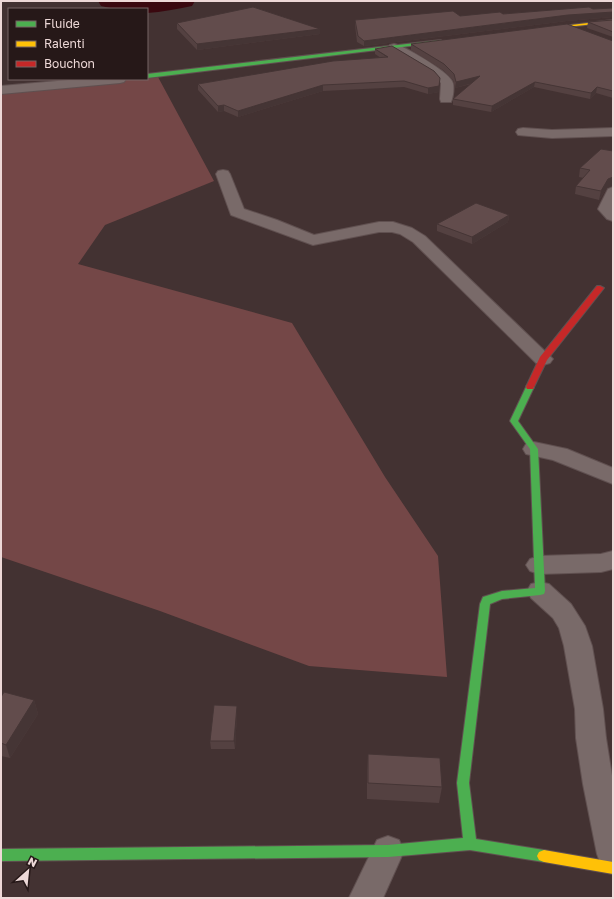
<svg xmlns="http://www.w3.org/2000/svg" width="614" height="899" viewBox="0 0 614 899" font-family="'Golos Text',sans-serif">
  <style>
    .green { fill: #744747 }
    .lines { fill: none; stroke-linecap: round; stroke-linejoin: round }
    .river { fill: #3a080f; fill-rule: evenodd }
    .street-casing { stroke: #605050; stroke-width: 2 }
    .fast-casing { stroke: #605050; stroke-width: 2 }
    .slow-casing { stroke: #605050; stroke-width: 2 }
    .jam-casing { stroke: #605050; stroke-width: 2 }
    .street { fill: #796a69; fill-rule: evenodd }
    .fast { fill: #4caf50; fill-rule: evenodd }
    .slow { fill: #ffc107; fill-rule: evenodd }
    .jam { fill: #c62828; fill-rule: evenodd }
    .wall { fill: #544141 }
    .shaded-wall { fill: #453535 }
    .building { fill: #624c4c; stroke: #453535 }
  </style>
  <rect width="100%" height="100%" fill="#433232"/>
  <polygon class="green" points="158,77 214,181 105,225 78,264 292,323 385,477 438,556 447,677 309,666 160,611 1,557 1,92"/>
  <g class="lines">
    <path class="river" d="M98,1H195L192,6C177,9 162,12 147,13V9H115L101,6Z"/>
    <defs>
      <g id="street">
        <path d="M394,44C405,46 447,71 452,81C455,85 453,98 451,102H441L440,99L441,83L434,76L390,49L388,47L390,45Z"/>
        <polygon points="80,79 126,79 124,82 120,83 1,94 1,86"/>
        <polygon points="523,128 552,130 613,128 613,136 552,138 518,135 516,132 518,129"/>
        <polygon points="223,170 228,171 230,174 244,209 277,220 314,235 379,222 393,222 412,228 425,236 553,359 550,363 543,365 536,363 413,242 400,234 392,232 379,232 313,245 231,215 216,174 218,171"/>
        <polygon points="613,187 613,221 607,219 598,209 608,189"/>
        <polygon points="534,442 567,449 613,468 613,484 553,460 526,454 523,449 526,444"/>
        <polygon points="613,551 613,569 601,572 539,574 530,571 526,565 530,559 539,556 601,554"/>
        <polygon points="540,582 549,584 571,604 585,626 592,646 603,709 606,738 613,782 613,869 601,865 597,854 583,784 576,738 575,709 564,646 559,628 553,618 531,598 527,591 531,584"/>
        <polygon points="388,836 399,840 404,851 383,898 349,898 377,840"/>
      </g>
      <g id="fast">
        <polygon points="441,40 443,42 147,78 147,74"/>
        <polygon points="527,385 530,385 534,387 518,421 538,449 545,591 544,594 540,595 502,599 490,604 469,783 476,839 544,850 549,852 551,856 549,860 544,862 470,850 388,857 1,861 1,849 388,845 463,838 457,783 480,604 483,597 502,591 535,588 530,449 510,421"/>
      </g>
      <g id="slow">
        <polygon points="613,20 613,22 539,30 537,29"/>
        <polygon points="544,850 613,862 613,874 544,862 539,860 537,856 539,852"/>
      </g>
      <polygon id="jam" points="597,286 600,286 604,288 547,360 533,389 527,389 526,387 540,357"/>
    </defs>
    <use href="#street" class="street-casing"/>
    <use href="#fast" class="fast-casing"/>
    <use href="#slow" class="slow-casing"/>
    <use href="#jam" class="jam-casing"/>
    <use href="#street" class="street"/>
    <use href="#fast" class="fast"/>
    <use href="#slow" class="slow"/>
    <use href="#jam" class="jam"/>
  </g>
  <g class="wall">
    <polygon points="613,8 613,17 567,21 364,46 357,42 355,25 355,20 460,16"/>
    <polygon points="613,20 613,37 587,28 588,22"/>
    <polygon points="177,23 320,34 197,50 177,29"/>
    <polygon points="613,41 613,98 596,93 590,99 534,87 491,112 453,105 453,99 471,84 455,88 453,80 443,70 411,50 411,44"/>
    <polygon points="375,49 439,92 428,94 404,87 323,91 238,117 224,111 218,112 198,90 198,84 381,58 375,54"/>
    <polygon points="613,151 613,186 612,186 607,188 599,200 575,194 576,186 584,178 579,177 580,168"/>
    <polygon points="509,215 508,222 472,244 437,231 437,224"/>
    <polygon points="1,697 34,700 38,714 10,758 1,756"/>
    <polygon points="237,714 235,749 211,749 210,741"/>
    <polygon points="368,754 442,787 439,803 367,799 367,770"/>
  </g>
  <g class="shaded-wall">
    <polygon points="613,12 613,17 567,21 364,46 364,41 568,15"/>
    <polygon points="320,29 320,34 197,50 197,44"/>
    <polygon points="480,76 480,81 455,88 456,82"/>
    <polygon points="535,82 534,87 491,112 492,106"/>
    <polygon points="323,85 323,91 238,117 238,111"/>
    <polygon points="439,86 439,92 428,94 428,88"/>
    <polygon points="597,87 596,93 590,99 591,93"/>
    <polygon points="224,105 224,111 218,112 218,106"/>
    <polygon points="613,177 612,186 607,188 599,200 601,191 608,179"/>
    <polygon points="509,215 508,222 472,244 472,237"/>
    <polygon points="34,700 38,714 10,758 6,745"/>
    <polygon points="237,706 237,714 235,749 234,741"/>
  </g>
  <g class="building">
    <polygon points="253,7 320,29 197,44 177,23"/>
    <polygon points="589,7 593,9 613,8 613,12 568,15 364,41 358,36 355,20 453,11 460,16 500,12 503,14"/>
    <polygon points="613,20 613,32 588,22"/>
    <polygon points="567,24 613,41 613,91 597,87 591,93 535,82 492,106 453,99 480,76 456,82 454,74 444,64 411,44"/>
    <polygon points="392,46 434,71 440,78 439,86 428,88 404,81 323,85 238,111 224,105 218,106 198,84 333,61 388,57 375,49"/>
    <polygon points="601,149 613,151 613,177 608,179 601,191 576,186 590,170 580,168"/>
    <polygon points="476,203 509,215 472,237 437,224"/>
    <polygon points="4,692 34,700 6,745 1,743 1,697"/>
    <polygon points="214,705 237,706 234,741 210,741"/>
    <polygon points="368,754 440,758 442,787 368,783"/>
  </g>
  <rect width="614" height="899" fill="none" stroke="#edd8d7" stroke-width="4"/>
  <rect x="8" y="8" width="140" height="72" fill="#261818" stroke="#766564"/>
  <rect x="16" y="21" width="20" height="6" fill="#4caf50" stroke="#766564"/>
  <text x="44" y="28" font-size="12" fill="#edd8d7">Fluide</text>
  <rect x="16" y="41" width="20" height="6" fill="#ffc107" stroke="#766564"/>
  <text x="44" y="48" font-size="12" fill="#edd8d7">Ralenti</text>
  <rect x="16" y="61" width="20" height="6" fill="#c62828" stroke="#766564"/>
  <text x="44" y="68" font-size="12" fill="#edd8d7">Bouchon</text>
  <g transform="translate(28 871) rotate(27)" stroke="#261818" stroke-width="3" paint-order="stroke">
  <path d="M0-3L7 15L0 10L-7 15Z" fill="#edd8d7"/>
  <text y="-6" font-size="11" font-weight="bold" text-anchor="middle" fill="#edd8d7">N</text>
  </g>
</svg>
